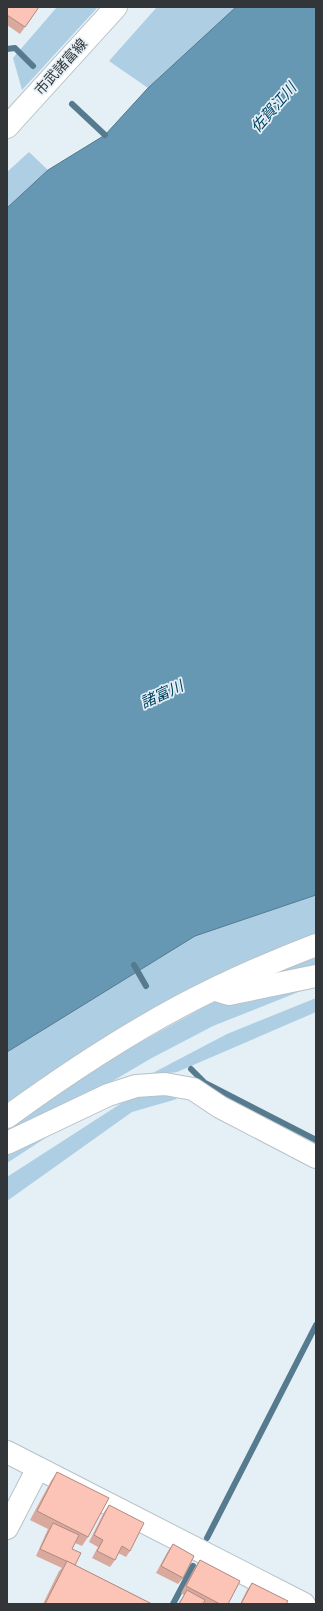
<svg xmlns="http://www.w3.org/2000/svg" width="323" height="1611" viewBox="0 0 323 1611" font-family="'Sofia Sans Condensed','Noto Sans JP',sans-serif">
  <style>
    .green { fill: #aecfe3 }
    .water { fill: #6697b3; stroke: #567a8e }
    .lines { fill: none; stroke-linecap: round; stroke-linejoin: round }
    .stream { stroke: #567a8e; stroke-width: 6 }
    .minor-casing { stroke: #b7c2c8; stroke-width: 24 }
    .major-casing { stroke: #b7c2c8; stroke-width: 24 }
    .minor { stroke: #fff; stroke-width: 22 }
    .major { stroke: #fff; stroke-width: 22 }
    .wall { fill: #d9a99d }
    .building { fill: #fcc4b7; stroke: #b08980 }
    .labels { text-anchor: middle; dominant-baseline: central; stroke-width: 3.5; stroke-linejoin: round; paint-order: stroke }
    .street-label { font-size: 14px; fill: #323638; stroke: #e4eff6 }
    .water-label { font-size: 15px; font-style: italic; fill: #004460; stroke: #e4eff6 }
  </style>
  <rect width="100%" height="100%" fill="#e4eff6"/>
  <g class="green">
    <polygon points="57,7 98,7 22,90 13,58"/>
    <polygon points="157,7 306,7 7,286 7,172 29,152 48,170 105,135 148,88 109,61"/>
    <polygon points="316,879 316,935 7,1105 7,1014"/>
    <polygon points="316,956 316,971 238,988"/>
    <polygon points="316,982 316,985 213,1026 150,1059 89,1095 7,1133 7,1130 105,1062 213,1002"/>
    <polygon points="316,998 316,1012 177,1072 147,1076 227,1034"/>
    <polygon points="165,1092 177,1099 132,1112 7,1201 7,1177 131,1097"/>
    <polygon points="76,1118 7,1163 7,1148"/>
  </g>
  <polygon class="water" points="236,7 316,7 316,895 195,936 7,1052 7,208 48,170 105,135 148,88"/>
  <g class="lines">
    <g class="stream">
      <polyline points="7,49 15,48 33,66"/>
      <polyline points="72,104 105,135"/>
      <polyline points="134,965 146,986"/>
      <polyline points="191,1069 205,1083 316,1140"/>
      <polyline points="207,1538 316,1325"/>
      <polyline points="173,1604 193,1566"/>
    </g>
    <defs>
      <g id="minor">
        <polyline points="219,991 229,994 316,976"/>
        <path d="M7,1117C73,1069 143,1023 216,988C249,972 282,958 316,945"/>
        <polyline points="7,1143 108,1095 136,1086 165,1084 193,1089 220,1107 316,1157"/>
        <polyline points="7,1452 304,1604"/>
        <polyline points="7,1528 38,1468"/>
      </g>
      <polyline id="major" points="7,127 116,7"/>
    </defs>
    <use href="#minor" class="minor-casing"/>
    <use href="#major" class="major-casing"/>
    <use href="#minor" class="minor"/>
    <use href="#major" class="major"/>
  </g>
  <g class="wall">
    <polygon points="7,7 39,7 20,34 7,25"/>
    <polygon points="57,1472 88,1537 82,1546 75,1543 72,1549 75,1565 152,1604 43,1604 59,1571 62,1568 36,1556 48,1529 30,1520 51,1481"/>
    <polygon points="109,1505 130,1551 126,1557 118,1553 115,1560 110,1567 92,1558 98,1547 89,1542 104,1512"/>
    <polygon points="173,1544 183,1578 178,1584 156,1573 168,1551"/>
    <polygon points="200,1560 228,1604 178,1604 184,1595 181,1593 195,1567"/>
    <polygon points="252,1583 286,1604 240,1604 247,1590"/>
  </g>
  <g class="building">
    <polygon points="7,7 39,7 25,27 7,15"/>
    <polygon points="57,1472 109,1498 88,1537 37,1511"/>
    <polygon points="109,1505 144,1523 130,1551 122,1546 115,1560 97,1551 103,1540 94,1535"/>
    <polygon points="53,1523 79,1535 72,1549 81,1553 75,1565 40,1549"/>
    <polygon points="173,1544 194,1556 183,1578 161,1566"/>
    <polygon points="200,1560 240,1581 228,1604 220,1604 186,1586"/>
    <polygon points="67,1561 152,1604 45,1604"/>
    <polygon points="252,1583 288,1601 286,1604 241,1604"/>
    <polygon points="187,1590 205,1600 203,1604 179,1604"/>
  </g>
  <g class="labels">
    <g class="street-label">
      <text transform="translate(61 67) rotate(-48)">市武諸富線</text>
    </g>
    <g class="water-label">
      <text transform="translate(274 108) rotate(-49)">佐賀江川</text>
      <text transform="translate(162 695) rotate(-25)">諸富川</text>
    </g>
  </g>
  <rect width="323" height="1611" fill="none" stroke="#323638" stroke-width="16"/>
</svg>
